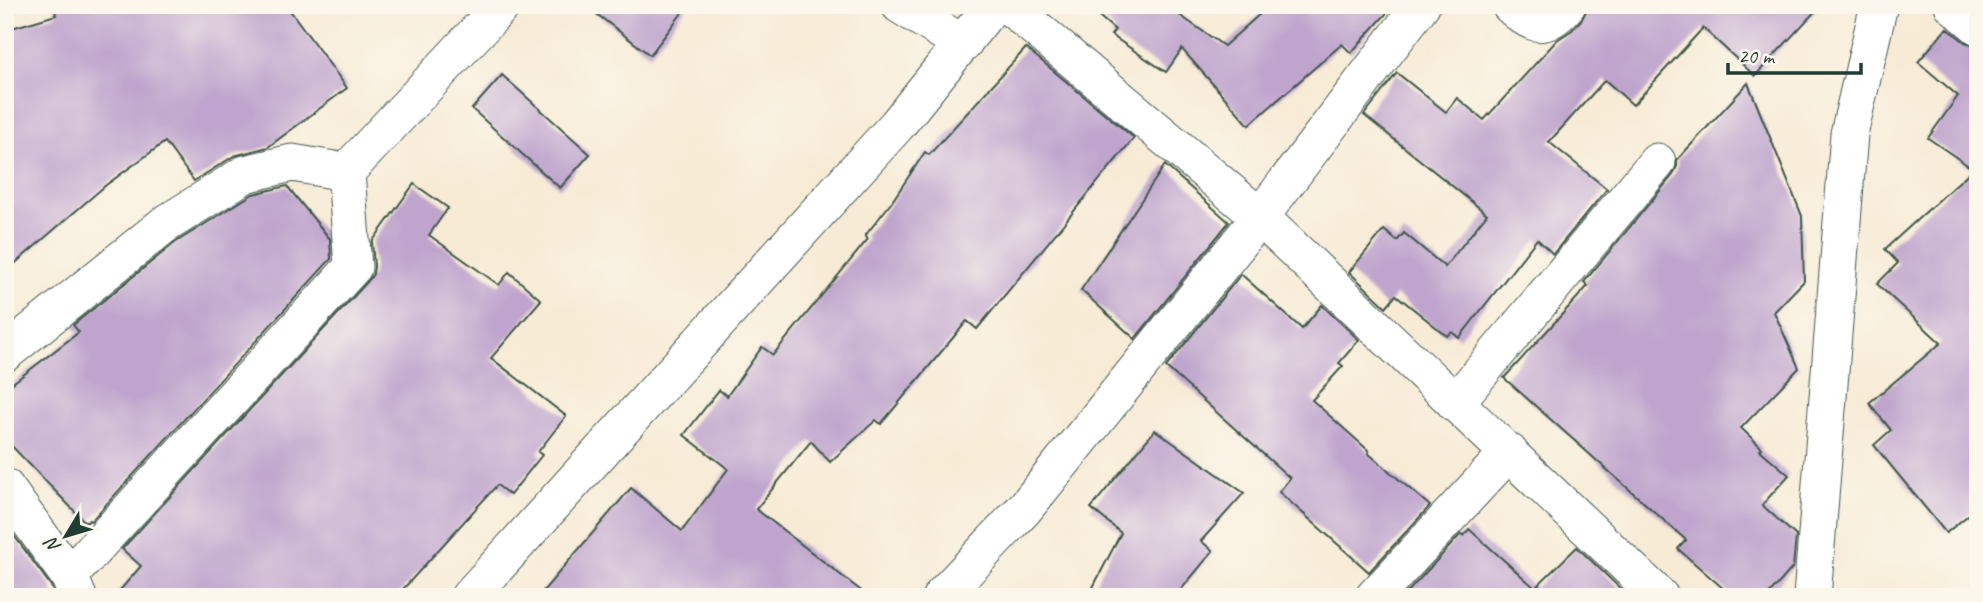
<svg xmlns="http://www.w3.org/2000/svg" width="1983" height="602" viewBox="0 0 1983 602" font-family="Caveat,sans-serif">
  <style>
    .building { fill: #bfa5cd }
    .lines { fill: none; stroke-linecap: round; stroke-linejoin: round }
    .street-casing { stroke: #3f574c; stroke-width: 39 }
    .street { stroke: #fff; stroke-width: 37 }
  </style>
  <rect width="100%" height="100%" fill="#fbf7ec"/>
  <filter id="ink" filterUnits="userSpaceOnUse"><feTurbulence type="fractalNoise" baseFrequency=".0143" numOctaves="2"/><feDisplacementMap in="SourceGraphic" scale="14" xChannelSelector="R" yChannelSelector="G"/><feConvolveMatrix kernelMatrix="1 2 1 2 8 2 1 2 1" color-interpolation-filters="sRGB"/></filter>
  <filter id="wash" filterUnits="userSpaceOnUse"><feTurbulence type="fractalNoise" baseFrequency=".00686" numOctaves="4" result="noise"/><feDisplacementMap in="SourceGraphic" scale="28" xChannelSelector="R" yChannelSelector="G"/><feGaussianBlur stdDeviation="1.57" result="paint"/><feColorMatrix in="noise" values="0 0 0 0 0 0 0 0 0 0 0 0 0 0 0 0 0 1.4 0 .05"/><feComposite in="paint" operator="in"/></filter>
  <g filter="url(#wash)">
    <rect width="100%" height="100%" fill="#f7ebd6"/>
    <g id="blocks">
      <g class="building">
        <polygon points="54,5 286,5 347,88 268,147 234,156 194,181 165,142 106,185 5,272 5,30 56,15"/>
        <polygon points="585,5 688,5 650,55"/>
        <polygon points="1086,5 1165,5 1224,46 1270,5 1394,5 1351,53 1342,44 1249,125 1182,49 1166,72 1111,35 1115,30"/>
        <polygon points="1589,5 1821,5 1755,76 1703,28 1633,105 1605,80 1549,142 1607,189 1553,254 1537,239 1459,338 1452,332 1447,336 1396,295 1386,307 1349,272 1384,230 1397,241 1404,233 1445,267 1487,214 1364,115 1397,73 1446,112 1457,98 1484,120 1557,40 1572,30 1582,19"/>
        <polygon points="1947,28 1965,42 1978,46 1978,507 1946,533 1874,445 1891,430 1869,403 1941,343 1877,284 1898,263 1885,249 1973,169 1928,138 1958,96 1918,62"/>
        <polygon points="1026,48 1134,138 977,329 967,321 881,424 876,420 830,462 811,441 756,509 869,597 538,597 631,488 682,531 728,469 684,435 719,390 727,396 762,347 773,355 868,239 865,236 891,203 925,152 929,155"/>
        <polygon points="502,75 590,154 560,188 472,109"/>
        <polygon points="1748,83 1802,216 1804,281 1774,312 1799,368 1741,428 1762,448 1760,450 1789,475 1762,505 1796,536 1793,567 1767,597 1733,597 1678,549 1686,540 1504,378 1588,286 1584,282 1673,175 1677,166 1677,160"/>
        <polygon points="1165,165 1229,222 1135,339 1081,290"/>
        <polygon points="414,184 448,208 429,235 499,285 509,272 541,300 491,358 566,416 538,452 542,455 510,495 497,485 396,597 114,597 141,566 122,549 368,281 373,274 374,266 372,242"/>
        <polygon points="287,186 330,239 331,259 91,521 89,520 86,523 5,439 5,389 79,332 73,325 176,242 253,194"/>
        <polygon points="1241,274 1302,329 1322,305 1359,340 1339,363 1343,366 1312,400 1369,451 1368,453 1430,506 1369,572 1279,492 1290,478 1166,367"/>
        <polygon points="1155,430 1244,493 1201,541 1213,551 1175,597 1088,597 1121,533 1091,508"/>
        <polygon points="5,523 51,586 55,597 5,597"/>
        <polygon points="1469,529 1535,588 1577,547 1629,597 1403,597 1461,534 1464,536"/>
      </g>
    </g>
  </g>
  <g filter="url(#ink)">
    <use href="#blocks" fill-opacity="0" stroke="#3f574c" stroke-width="2"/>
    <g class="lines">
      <defs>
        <g id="street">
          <polyline points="900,5 963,44"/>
          <polyline points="1008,5 1260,217 1660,597"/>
          <path d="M1510,5C1533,26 1545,31 1567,5"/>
          <polyline points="1953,5 1978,26"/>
          <polyline points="5,353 164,225 245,174 292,163 346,172"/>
          <polyline points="1455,403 1657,162"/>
          <polyline points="5,487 69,576"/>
          <polyline points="78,597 69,576 353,267 346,172 502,5"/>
          <polyline points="469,597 897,125 993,5"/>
          <polyline points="941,597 1025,508 1260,217 1421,5"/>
          <polyline points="1374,597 1509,452"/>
          <polyline points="1812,597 1849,134 1879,5"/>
        </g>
      </defs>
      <use href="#street" class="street-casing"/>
      <use href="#street" class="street"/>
    </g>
  </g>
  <rect width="1983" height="602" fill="none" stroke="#fbf7ec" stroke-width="28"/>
  <g transform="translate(66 536) rotate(232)" stroke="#fbf7ec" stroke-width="5" paint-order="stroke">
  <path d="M0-5L12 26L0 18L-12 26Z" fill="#1f3d34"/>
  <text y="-10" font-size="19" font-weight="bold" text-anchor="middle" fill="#1f3d34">N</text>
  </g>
  <path d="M1728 63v10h133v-10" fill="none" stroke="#1f3d34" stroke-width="3.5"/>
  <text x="1738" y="63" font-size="21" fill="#1f3d34" stroke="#fbf7ec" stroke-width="5" paint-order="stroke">20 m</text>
</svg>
